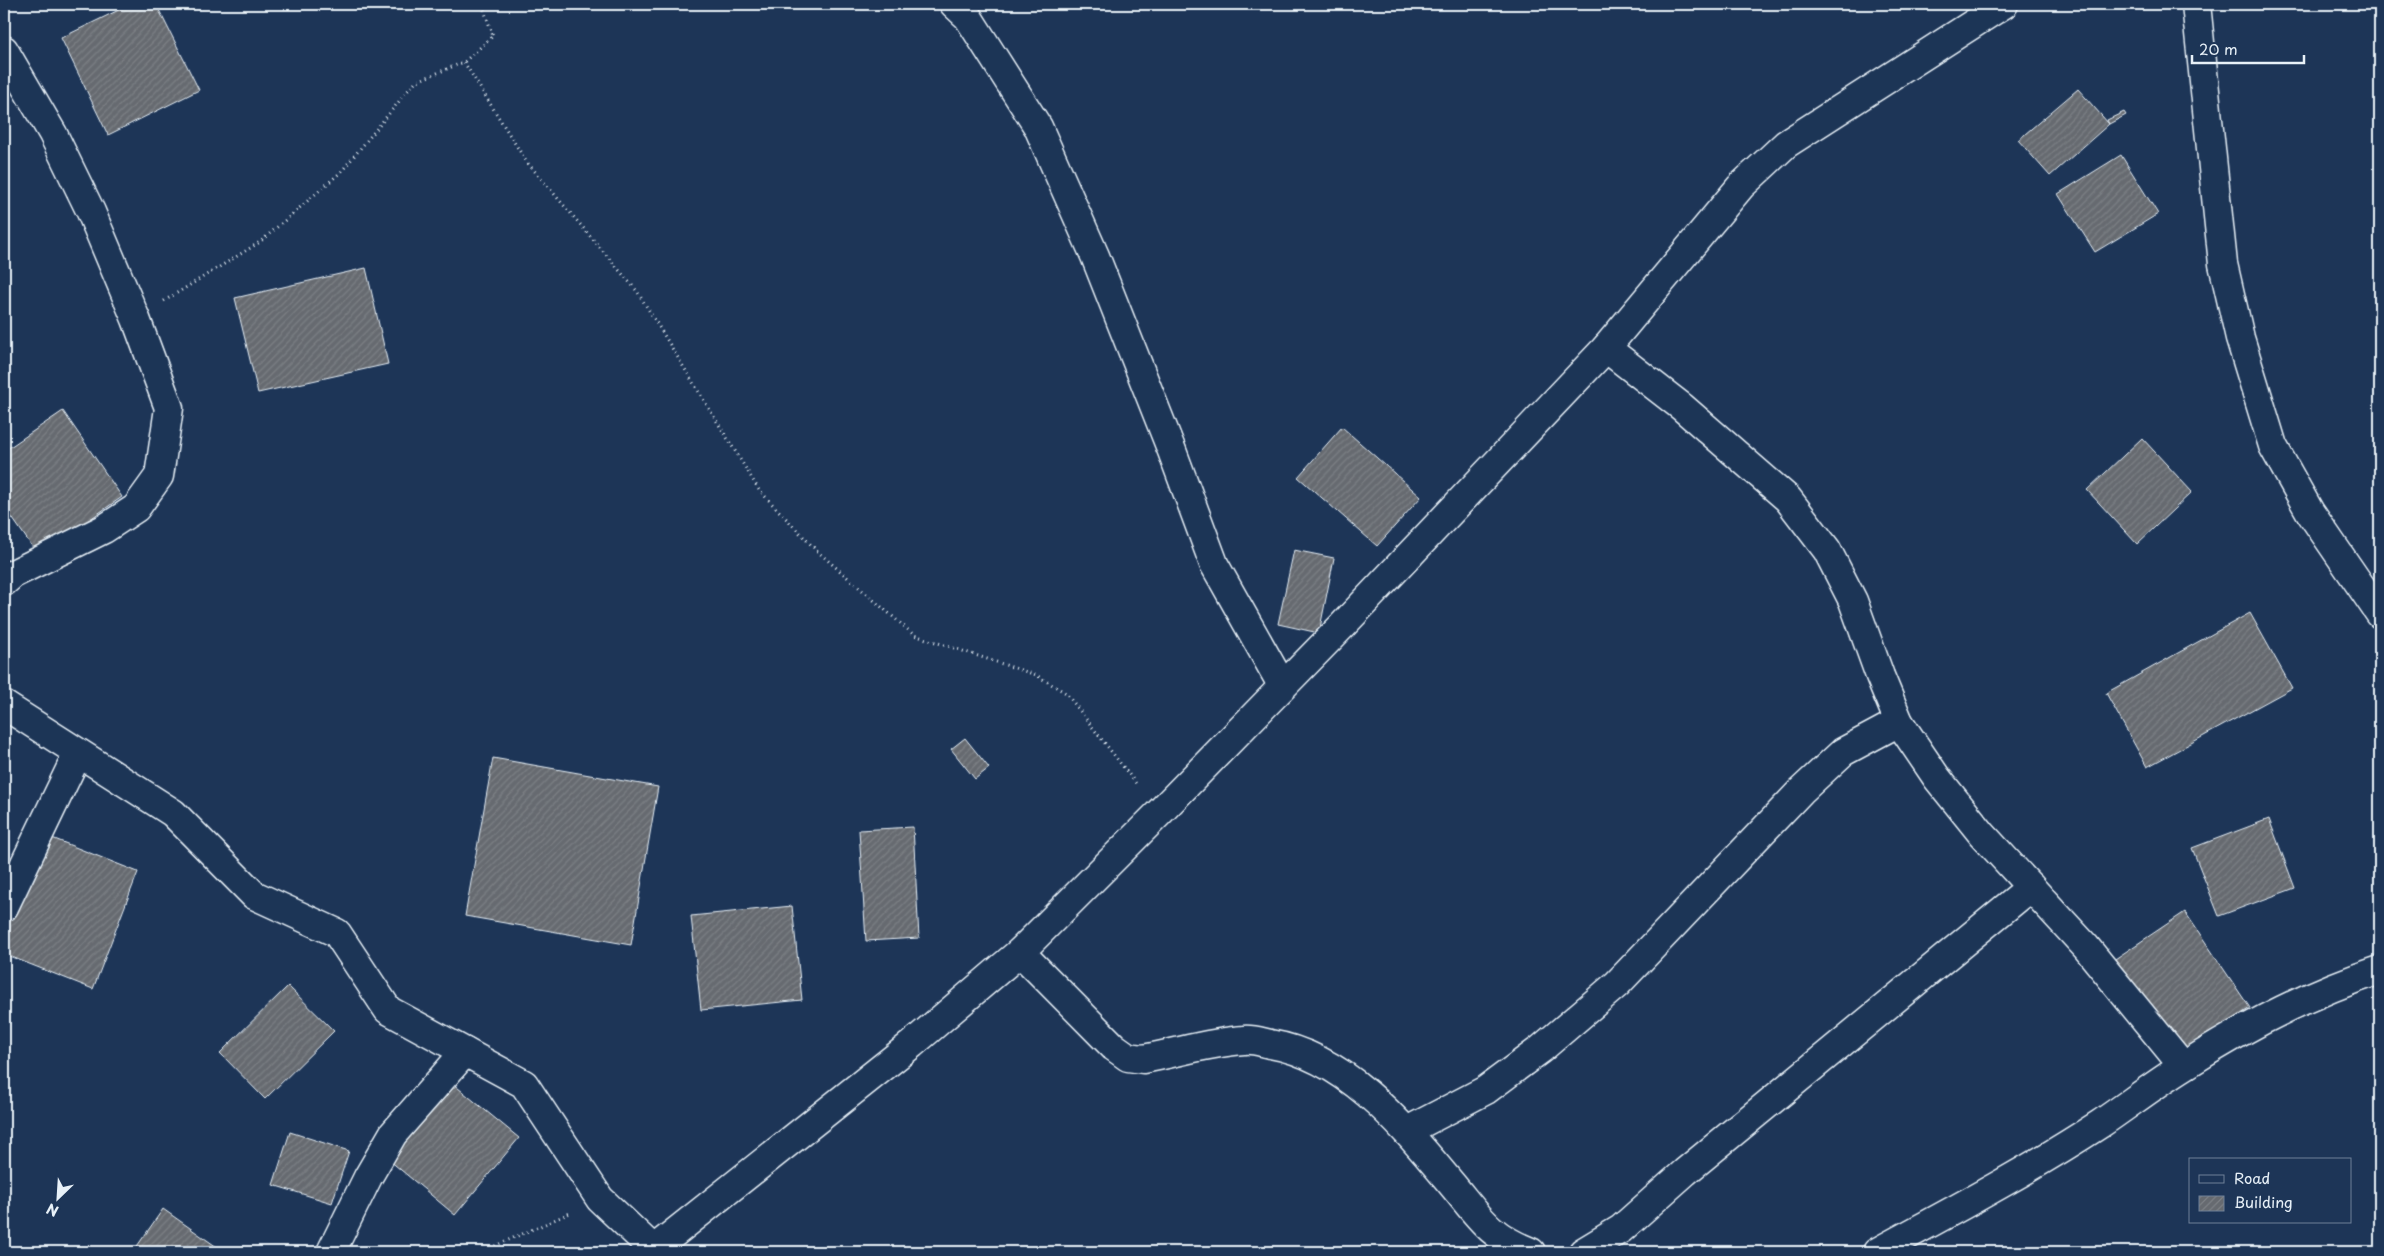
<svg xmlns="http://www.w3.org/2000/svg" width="2384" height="1256" viewBox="0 0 2384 1256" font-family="'Playpen Sans',sans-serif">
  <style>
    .building { fill: url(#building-hatch); stroke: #e8f1f8 }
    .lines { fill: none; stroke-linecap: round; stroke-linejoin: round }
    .street-casing { stroke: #e8f1f8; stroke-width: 31 }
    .path { stroke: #e8f1f8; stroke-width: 3; stroke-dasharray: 1 4; stroke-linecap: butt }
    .street { stroke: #1d3557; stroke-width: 28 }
  </style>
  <defs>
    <pattern id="building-hatch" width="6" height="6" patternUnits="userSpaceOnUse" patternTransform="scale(1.25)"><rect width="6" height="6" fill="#666a70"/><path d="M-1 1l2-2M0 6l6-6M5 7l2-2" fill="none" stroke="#7c8085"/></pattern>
  </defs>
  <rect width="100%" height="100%" fill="#1d3557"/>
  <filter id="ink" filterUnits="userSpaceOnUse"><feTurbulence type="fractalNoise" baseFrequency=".02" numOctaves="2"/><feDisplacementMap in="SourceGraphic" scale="10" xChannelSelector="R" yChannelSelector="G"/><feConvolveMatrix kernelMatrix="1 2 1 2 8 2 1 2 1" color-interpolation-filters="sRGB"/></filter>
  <g filter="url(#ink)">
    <g class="building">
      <polygon points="131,4 156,4 199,90 108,135 61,38"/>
      <polygon points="2078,89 2109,124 2050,176 2018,140"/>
      <polygon points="2124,112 2126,115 2109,124 2107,120"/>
      <polygon points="2121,155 2158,214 2095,252 2058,194"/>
      <polygon points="366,268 388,364 258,393 235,298"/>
      <polygon points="63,411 122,497 38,555 4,506 4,451"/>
      <polygon points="1342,427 1421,497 1377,546 1298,477"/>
      <polygon points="2142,438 2192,492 2137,544 2087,490"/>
      <polygon points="1294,550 1334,558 1319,633 1278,624"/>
      <polygon points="2250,613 2292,688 2147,767 2106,693"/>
      <polygon points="965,738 989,768 975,779 951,749"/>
      <polygon points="493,758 658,787 631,945 465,916"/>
      <polygon points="2269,819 2295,888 2219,916 2192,848"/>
      <polygon points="913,827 919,938 866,941 859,830"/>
      <polygon points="42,834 138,872 93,989 4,954 4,934"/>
      <polygon points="792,906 802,1000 701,1010 691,916"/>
      <polygon points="2185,912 2250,1008 2177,1057 2112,961"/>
      <polygon points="288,986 334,1031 265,1099 220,1053"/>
      <polygon points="452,1083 519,1138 455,1215 389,1160"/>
      <polygon points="290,1132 349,1151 332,1203 273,1185"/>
      <polygon points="163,1209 224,1252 133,1252"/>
    </g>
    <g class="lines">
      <defs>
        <g id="street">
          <polyline points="954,4 968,17 1038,127 1095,256 1172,451 1214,564 1282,685"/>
          <polyline points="2196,4 2223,264 2240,338 2273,446 2310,512 2380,614"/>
          <polyline points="4,50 53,134 91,212 136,319 169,408 159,476 136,508 104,529 13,574 4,582"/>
          <polyline points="1606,348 1682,407 1788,499 1827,550 1853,601 1880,676 1899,722 1937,778 1982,834 2086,947 2183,1066"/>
          <polyline points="4,705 173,813 254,895 337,933 388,1010 524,1084 600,1199 656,1252"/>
          <polyline points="4,907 78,753"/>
          <path d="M1020,952L1114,1047L1128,1057L1143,1059C1176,1053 1210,1042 1244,1040C1252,1039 1261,1042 1270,1044C1347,1057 1402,1125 1450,1182C1478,1215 1488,1236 1531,1252"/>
          <polyline points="1407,1131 1486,1090 1541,1049 1617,984 1801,791 1843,752 1899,722"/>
          <polyline points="653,1250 912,1044 1020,952 1159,813 1341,627 1606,348 1741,186 1786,144 2004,4"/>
          <polyline points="331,1252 368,1177 393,1134 465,1052"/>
          <polyline points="1583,1252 1621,1229 1685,1172 2031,887"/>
          <path d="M1877,1252C1952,1211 2028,1171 2100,1124C2128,1105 2155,1084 2184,1066C2246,1026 2310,993 2380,970"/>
        </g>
      </defs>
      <use href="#street" class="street-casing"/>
      <g class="path">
        <polyline points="464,62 526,161 637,291 759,490 817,551 914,635 1036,675 1066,693 1138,786"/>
        <polyline points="164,301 260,242 341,172 415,82 464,62 493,36 482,4"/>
        <polyline points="481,1252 570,1213"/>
      </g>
      <use href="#street" class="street"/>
    </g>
  </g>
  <rect width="2384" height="1256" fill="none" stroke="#1d3557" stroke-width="20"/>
  <rect x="10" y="10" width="2364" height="1236" fill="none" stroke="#e8f1f8" stroke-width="2" filter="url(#ink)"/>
  <rect x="2189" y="1158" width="162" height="65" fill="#1d3557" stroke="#6e8097"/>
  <rect x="2199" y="1175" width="25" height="8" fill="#1d3557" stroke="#6e8097"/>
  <text x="2234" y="1184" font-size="15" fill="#e8f1f8">Road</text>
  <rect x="2199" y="1196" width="25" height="15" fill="url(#building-hatch)" stroke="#6e8097"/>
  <text x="2234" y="1208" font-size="15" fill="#e8f1f8">Building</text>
  <g transform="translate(58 1198) rotate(205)" stroke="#1d3557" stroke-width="4" paint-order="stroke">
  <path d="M0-4L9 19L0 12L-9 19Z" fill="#e8f1f8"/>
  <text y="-8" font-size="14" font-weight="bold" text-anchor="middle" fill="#e8f1f8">N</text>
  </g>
  <path d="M2192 55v8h112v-8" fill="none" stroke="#e8f1f8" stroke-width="2.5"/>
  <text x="2199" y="55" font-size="15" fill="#e8f1f8" stroke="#1d3557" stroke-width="4" paint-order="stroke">20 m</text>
</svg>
